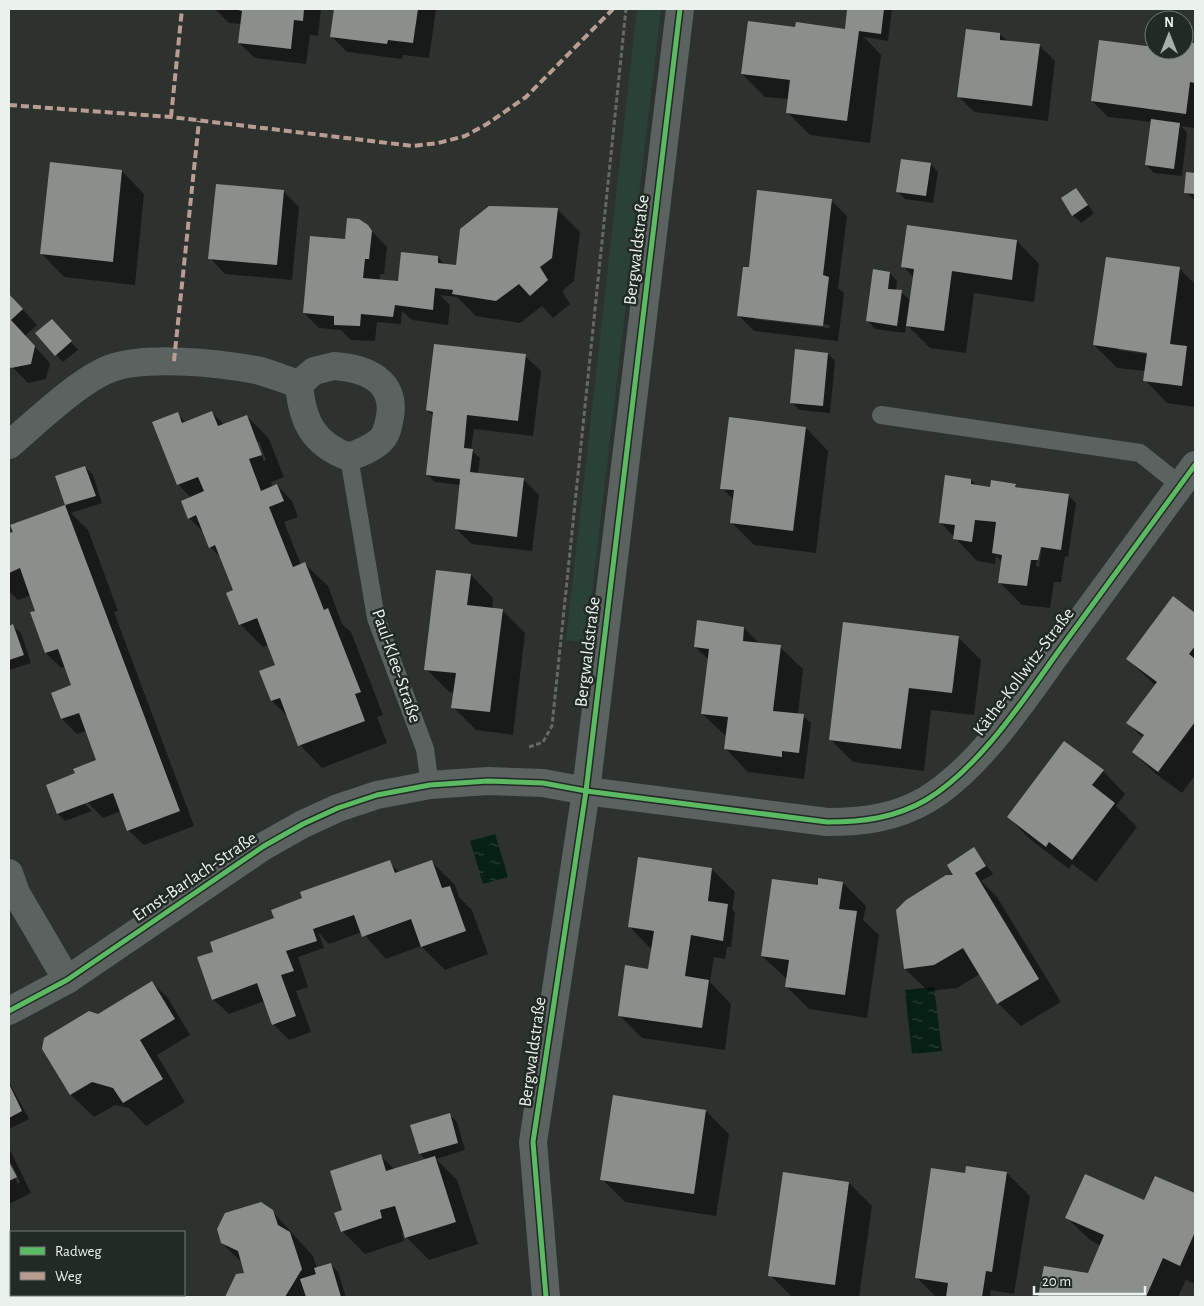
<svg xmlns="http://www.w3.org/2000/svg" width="1204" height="1306" viewBox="0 0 1204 1306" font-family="'Alegreya Sans',sans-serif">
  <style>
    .grass { fill: #294235 }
    .water { fill: url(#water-ripples) }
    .shadow { fill: #0007; fill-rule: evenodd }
    .building { fill: #8a8f8c }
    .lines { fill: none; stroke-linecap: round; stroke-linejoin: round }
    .path { stroke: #646966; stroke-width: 3; stroke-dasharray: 5 2.5; stroke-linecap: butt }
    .service { stroke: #5c625f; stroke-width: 18 }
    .minor { stroke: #5c625f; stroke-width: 28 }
    .quiet { stroke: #b99d93; stroke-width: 4; stroke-dasharray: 8 4; stroke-linecap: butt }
    .cycleway-casing { stroke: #212a25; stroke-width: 8 }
    .cycleway { stroke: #5cba63; stroke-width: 5 }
    .labels { text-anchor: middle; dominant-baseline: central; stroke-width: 5; stroke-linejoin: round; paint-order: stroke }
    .street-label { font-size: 18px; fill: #ebf1ed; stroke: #212a25 }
  </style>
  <defs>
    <pattern id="water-ripples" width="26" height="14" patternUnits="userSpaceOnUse" patternTransform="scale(1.25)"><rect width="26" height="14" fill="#072014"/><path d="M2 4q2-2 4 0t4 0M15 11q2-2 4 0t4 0" fill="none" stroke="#2b4136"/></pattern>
  </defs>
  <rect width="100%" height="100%" fill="#2d322f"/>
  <polygon class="grass" points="637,9 661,9 586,643 566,640"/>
  <g class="water">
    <polygon points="495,834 508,877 483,884 470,841"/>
    <polygon points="934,987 942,1051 912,1054 905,990"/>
  </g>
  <g class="shadow">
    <polygon points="215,9 321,9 318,36 310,35 306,64 255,58 239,43 241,24 229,23"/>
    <polygon points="335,9 436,9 429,58 403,55 402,59 347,52 331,36"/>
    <polygon points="848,9 892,9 888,41 864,37 881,55 870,143 810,135 787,112 789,99 765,97 742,74 846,30"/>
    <polygon points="1000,34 1008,42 1039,45 1055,61 1048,121 974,112 959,97"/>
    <polygon points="1184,43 1195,44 1195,128 1181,126 1187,132 1182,176 1154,173 1146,165 1152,122 1108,117 1092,101 1154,48 1184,50"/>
    <polygon points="931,164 938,172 933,203 905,199 897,191"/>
    <polygon points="122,171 144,194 135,285 64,277 42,254"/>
    <polygon points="1187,174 1195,175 1195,200 1185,192"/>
    <polygon points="1076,189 1094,213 1081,223 1073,215"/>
    <polygon points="284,192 299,207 292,280 225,274 210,258"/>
    <path d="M831,200L847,216L838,288L844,293L838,341L754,331L738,315L750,269ZM754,317L830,325L829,328L754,319Z"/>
    <polygon points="557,209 580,232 574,281 562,291 570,304 553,318 542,306 520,323 476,316 457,297 440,295 450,305 448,325 412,320 402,311 401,324 377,322 375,341 351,340 341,330 319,328 304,313 346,240 367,226 387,247 384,274 380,274 380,281 399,282 438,257 445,265 457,266"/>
    <polygon points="1017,241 1039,264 1034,302 974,293 966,353 930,348 906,324 905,333 875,329 868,321 890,273 897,281 896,291 901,292 911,301 914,278 903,266"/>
    <path d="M1107,258L1180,269L1195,284V407L1167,403L1145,380L1146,371L1117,368L1094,345ZM1118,347L1154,352L1153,355L1118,350Z"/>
    <polygon points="9,294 37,325 25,336 50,363 46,379 28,383 9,364"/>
    <polygon points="60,328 78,350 63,362 56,355"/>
    <polygon points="828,354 835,361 830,413 799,410 791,402"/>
    <polygon points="525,356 541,371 533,436 474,429 471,450 480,458 478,474 523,479 539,495 532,551 472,544 456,529 461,485 435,482 427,475 434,417 427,410"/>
    <path d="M212,412L224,425L247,416L269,439L284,477L271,482L272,487L277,485L292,501L298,517L284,522L301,565L305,564L328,586L342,624L351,632L383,715L377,717L387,743L322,768L300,745L288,717L272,701L277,666L268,645L263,647L240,624L234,591L222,559L210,547L205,534L189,518L191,498L178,484L177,414L186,422ZM256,442H259L266,460L264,461Z"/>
    <polygon points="806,428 828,451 816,553 754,545 731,522 734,500 722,488"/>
    <polygon points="85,467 93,475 102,503 71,513 88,530 118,611 114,612 194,826 144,845 128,830 121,811 103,818 83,798 81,800 92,811 65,821 58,814 47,785 77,774 98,761 87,731 77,734 62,719 72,686 65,667 61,668 46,653 31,613 37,611 31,595 18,600 9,591 9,534 15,532 12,526 67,506 57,477"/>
    <path d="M971,480L977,486L991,488L1015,485L1019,489L1068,495L1076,503L1068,557L1065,556L1061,582H1054L1050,608L1022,605L999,582L1002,562L996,556L995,564L977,561L940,522ZM1041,529L1044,531L1039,567L1036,566Z"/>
    <polygon points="471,575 493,598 492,609 502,610 525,633 513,735 476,730 453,707 454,693 449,692 426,669"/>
    <polygon points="1173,598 1195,615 1195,775 1182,793 1156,774 1133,752 1143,738 1128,723 1156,686 1127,659"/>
    <polygon points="13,626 21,633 31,663 9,670 9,627"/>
    <polygon points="744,628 760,644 780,647 803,669 798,715 803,716 811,723 804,779 748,772 726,749 727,737 702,714 709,660 695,647"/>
    <polygon points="958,637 981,660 974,715 931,710 924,771 853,762 830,739"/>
    <polygon points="1103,771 1125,794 1116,806 1137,827 1096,882 1072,864 1069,869 1031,840 1008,817"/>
    <polygon points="974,849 993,874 981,881 997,897 1061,1002 1021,1026 998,1003 980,974 957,988 928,991 905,969 956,876"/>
    <polygon points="389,862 400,873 432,862 455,885 459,897 472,910 488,954 445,970 421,946 386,959 362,932 329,944 318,932 324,948 298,957 308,987 296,991 311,1032 289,1040 273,1024 265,1001 229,1014 213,999 215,953"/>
    <polygon points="712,869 735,892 732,909 735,913 731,947 727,947 725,959 714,957 710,982 731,1004 725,1050 642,1038 619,1015 649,971 652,950 629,926"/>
    <polygon points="843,883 866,906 863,920 879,935 867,1018 809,1009 786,986 787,979 762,956 819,887"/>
    <polygon points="152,983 168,998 190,1035 157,1055 185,1102 146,1126 129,1108 115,1105 94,1117 71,1095 44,1049"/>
    <polygon points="9,1082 29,1119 9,1129"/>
    <polygon points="706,1111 729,1134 716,1216 625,1202 602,1179"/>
    <polygon points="449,1114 457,1122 465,1150 436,1159 457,1180 478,1244 429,1260 406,1237 404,1232 402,1233 404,1241 365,1254 342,1231 344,1211 381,1156 395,1170 426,1160 420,1154 412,1125"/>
    <polygon points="9,1148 31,1193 9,1204 9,1165 18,1184 20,1182 9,1159"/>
    <polygon points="1007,1173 1030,1196 1014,1294 991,1290 990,1297 936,1297 916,1277 966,1174"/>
    <polygon points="784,1174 849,1183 872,1206 859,1297 792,1297 770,1275"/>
    <polygon points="1156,1177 1195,1194 1195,1284 1186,1280 1178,1297 1039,1297 1045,1268 1089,1274 1101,1246 1090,1240 1067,1218 1150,1205"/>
    <polygon points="272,1211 313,1256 317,1268 331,1264 338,1272 346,1297 226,1297 237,1275 246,1273 243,1264 222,1243"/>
    <polygon points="67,1295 136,1295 137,1297 68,1297"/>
  </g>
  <g class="building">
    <polygon points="235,9 304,9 303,21 294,20 291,49 238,43 242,11"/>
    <polygon points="334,9 418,9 413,43 388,40 387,44 330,37"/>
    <polygon points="847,9 884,9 881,34 859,31 847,121 786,113 790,80 741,74 748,21 795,27 796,22 845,29"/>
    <polygon points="966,29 1000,33 1000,40 1040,44 1032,106 957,97"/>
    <polygon points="1099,40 1154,47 1154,50 1184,50 1184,42 1195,43 1195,83 1190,82 1186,114 1091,101"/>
    <polygon points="1151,119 1180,123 1174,169 1145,165"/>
    <polygon points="901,159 931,163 926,196 896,192"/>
    <polygon points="50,162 122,170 113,262 40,254"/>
    <polygon points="1186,172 1195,173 1195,194 1184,193"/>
    <polygon points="216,184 284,190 277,265 208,259"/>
    <polygon points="1076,188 1088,205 1072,216 1061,198"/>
    <polygon points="757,190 832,199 823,275 829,277 823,326 737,316 743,267 749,267"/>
    <polygon points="489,206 558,208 552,258 540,267 548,280 530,296 519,284 496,301 452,294 453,290 435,288 433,310 395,305 393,317 361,314 360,326 334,325 334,316 303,313 310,236 345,239 347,218 359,219 368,225 372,231 369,259 365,259 363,278 398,281 401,252 438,256 438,263 456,265 460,229"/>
    <polygon points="907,225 1017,240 1012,280 952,271 944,331 906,326 914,269 901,267"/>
    <polygon points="1106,257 1180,267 1170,344 1187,346 1182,386 1143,381 1147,353 1093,345"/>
    <polygon points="873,269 890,272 888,289 902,290 897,326 866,321"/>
    <polygon points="9,294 23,309 11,320 35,346 31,364 11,368 9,366"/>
    <polygon points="52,319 72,341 55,356 35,333"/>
    <polygon points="434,344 526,354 518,421 467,415 464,448 473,449 470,472 524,478 517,537 455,529 460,479 426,475 433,412 426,410"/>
    <polygon points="795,349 828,353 823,406 790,403"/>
    <polygon points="212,411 218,426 247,415 262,455 249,459 261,491 277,484 284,501 269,507 293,567 305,562 324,610 328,608 361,692 355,694 365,721 298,746 280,698 271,701 259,671 275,665 257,618 239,625 226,593 233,590 215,545 209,548 196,515 188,519 181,501 204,491 198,477 177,485 152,422 178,412 182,423"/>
    <polygon points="729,417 806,427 793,531 730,523 734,490 720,489"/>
    <polygon points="85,466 96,496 65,505 55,476"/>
    <polygon points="945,475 971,479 971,484 990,487 991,480 1016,484 1015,487 1069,494 1061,550 1041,547 1038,560 1031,560 1027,586 998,583 1002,555 992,553 996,522 975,520 972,542 953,539 955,525 939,523"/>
    <polygon points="65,505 180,811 127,831 113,793 57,814 46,785 75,773 73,769 96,760 79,713 61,719 51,693 71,685 58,649 45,653 30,612 35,611 20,568 9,573 9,533 13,532 10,525"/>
    <polygon points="436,570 471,574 467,605 503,609 490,712 451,708 456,673 424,670"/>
    <polygon points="1173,596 1195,613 1195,646 1189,654 1195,659 1195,722 1158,772 1132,752 1144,735 1126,723 1157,682 1126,659"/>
    <polygon points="697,620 744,627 743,641 781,645 773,711 804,714 799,753 782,751 782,757 724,749 728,717 701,714 709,649 694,647"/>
    <polygon points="843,622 959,636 952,693 909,688 901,749 829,740"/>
    <polygon points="13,624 24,655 9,660 9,626"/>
    <polygon points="1064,741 1104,770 1092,785 1115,803 1072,860 1049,842 1046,847 1007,817"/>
    <polygon points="974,847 986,866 975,873 1039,979 997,1004 963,948 934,965 904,969 896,910 906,900 946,875 953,875 947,865"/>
    <polygon points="638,857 712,868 708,901 728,904 723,941 691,935 685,976 709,980 702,1028 618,1016 625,965 648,969 654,931 628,927"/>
    <polygon points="390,860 395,873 432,860 442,888 450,886 466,931 421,947 411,919 362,937 354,915 313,929 317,941 286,951 294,971 281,975 296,1016 272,1025 257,983 212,1000 197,957 213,952 210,942 274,918 271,910 302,898 300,892"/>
    <polygon points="818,878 843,882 839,909 857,911 845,995 785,987 789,960 761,956 772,879 818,885"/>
    <polygon points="152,981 175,1019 140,1040 163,1079 123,1103 113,1088 92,1082 70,1095 42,1049 44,1038 89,1011 98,1014"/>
    <polygon points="9,1084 22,1111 9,1118"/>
    <polygon points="613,1095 706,1110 694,1194 600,1180"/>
    <polygon points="450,1113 458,1143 419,1154 410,1125"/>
    <polygon points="381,1154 386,1171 435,1156 456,1222 405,1238 395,1206 380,1210 382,1218 341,1232 334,1213 342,1210 330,1171"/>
    <polygon points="9,1162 17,1177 9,1181"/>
    <polygon points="966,1166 1007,1172 992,1272 986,1271 982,1297 946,1297 948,1283 915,1278 931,1168 965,1173"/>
    <polygon points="783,1172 849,1182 835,1285 768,1276"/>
    <polygon points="1085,1174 1144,1200 1155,1176 1195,1193 1195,1232 1180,1266 1163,1258 1146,1297 1038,1297 1044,1266 1088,1273 1104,1235 1065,1218"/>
    <polygon points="261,1202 273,1210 278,1225 290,1232 302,1269 285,1297 225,1297 236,1274 244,1273 238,1251 221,1243 217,1229 225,1213"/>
    <polygon points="331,1263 341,1297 306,1297 300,1279 316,1274 314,1268"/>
    <polygon points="66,1295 123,1295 124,1297 67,1297"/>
  </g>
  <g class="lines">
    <polyline class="path" points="529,747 543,742 552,726 626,9"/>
    <g class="service">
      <polyline points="881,415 1140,453 1180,485"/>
      <polyline points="349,457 376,618 425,749 430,785"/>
    </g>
    <g class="minor">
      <path d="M334,366C365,368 396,380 390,417C388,426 387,435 380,441C371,449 360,453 349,457C313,444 302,421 299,384L314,371Z"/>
      <path d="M9,445C35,423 77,382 109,369C144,355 218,363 256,370C270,373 285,380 299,384"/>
      <polyline points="9,873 16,893 67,980"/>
      <path d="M9,1011L67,980L264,846L303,824L338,808L377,795L430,785L488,781L543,783L586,791L827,822C863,822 895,818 926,800C981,767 1026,696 1063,645C1107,585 1151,525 1195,465"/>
      <polyline points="546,1297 533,1142 586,791 680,9"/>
    </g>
    <g class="quiet">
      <polyline points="9,105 171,117 413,146 438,143 465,136 487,124 526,97 613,9"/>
      <polyline points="171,117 182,9"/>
      <polyline points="174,361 199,121"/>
    </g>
    <defs>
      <g id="cycleway">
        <path d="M9,1011L67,980L264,846L303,824L338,808L377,795L430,785L488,781L543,783L586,791L827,822C863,822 895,818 926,800C981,767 1026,696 1063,645C1107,585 1151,525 1195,465"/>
        <polyline points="546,1297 533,1142 586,791 680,9"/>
      </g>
    </defs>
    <use href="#cycleway" class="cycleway-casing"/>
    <use href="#cycleway" class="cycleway"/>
  </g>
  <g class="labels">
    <g class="street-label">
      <text transform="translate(637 250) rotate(-83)">Bergwaldstraße</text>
      <text transform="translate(588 652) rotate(-83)">Bergwaldstraße</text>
      <text transform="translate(396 666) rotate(71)">Paul-Klee-Straße</text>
      <text transform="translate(1024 672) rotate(-53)">Käthe-Kollwitz-Straße</text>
      <text transform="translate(195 877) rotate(-34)">Ernst-Barlach-Straße</text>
      <text transform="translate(533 1052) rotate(-82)">Bergwaldstraße</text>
    </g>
  </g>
  <rect width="1204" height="1306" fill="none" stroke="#ebf1ed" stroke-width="20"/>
  <rect x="10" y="1231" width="175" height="65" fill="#212a25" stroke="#727a75"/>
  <rect x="20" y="1247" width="25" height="8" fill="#5cba63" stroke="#727a75"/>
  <text x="55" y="1256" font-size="15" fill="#ebf1ed">Radweg</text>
  <rect x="20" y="1272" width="25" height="8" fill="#b99d93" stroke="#727a75"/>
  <text x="55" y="1281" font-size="15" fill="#ebf1ed">Weg</text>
  <g transform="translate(1169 35)"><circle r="24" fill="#212a25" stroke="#727a75"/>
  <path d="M0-4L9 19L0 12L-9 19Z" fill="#a8aeaa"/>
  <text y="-8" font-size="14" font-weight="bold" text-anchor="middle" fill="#ebf1ed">N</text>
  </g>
  <path d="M1034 1286v8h111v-8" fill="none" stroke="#ebf1ed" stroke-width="2.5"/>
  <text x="1042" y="1286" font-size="15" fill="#ebf1ed" stroke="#212a25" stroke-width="4" paint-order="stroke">20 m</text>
</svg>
